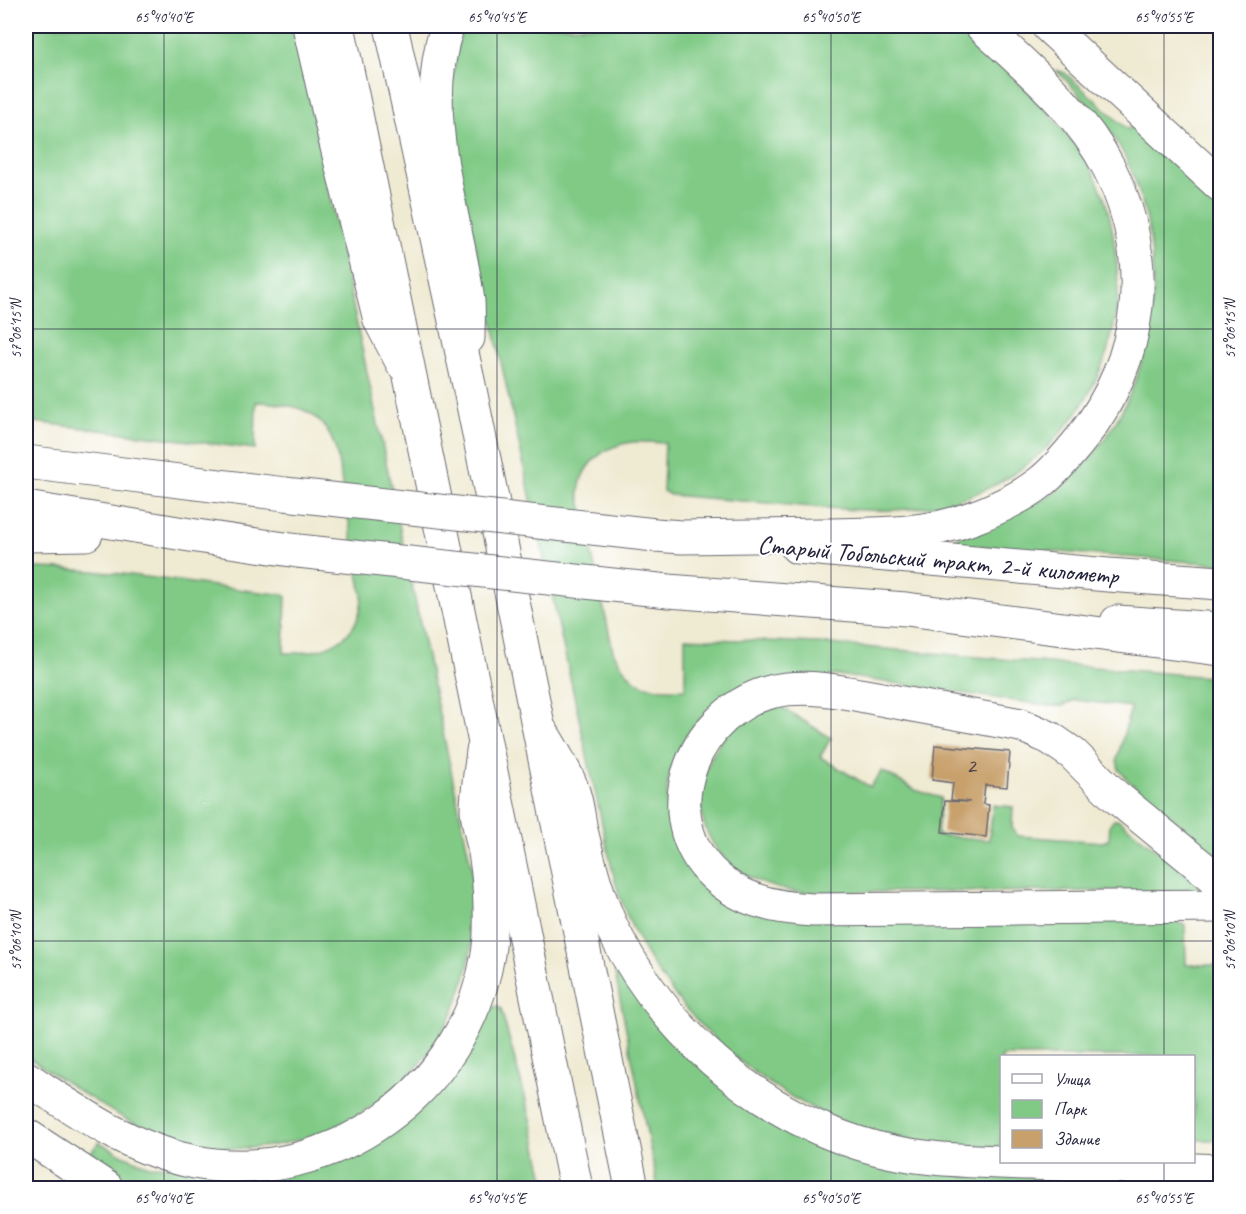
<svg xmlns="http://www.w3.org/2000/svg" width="1246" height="1214" viewBox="0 0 1246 1214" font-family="Caveat,sans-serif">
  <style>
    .green { fill: #80ca86; stroke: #517660; stroke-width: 1.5 }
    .building { fill: #c8a06c }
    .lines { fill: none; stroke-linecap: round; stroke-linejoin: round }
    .minor-casing { stroke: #6a6870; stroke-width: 35 }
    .major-casing { stroke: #6a6870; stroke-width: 35 }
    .highway-casing { stroke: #6a6870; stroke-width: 35 }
    .minor { stroke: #fff; stroke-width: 33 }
    .major { stroke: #fff; stroke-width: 33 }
    .highway { stroke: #fff; stroke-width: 33 }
    .major-bridge-casing { stroke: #6a6870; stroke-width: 35; stroke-linecap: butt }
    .major-bridge { stroke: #fff; stroke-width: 33 }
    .ticks { fill: none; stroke: #22223b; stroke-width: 1.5; stroke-opacity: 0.45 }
    .labels { text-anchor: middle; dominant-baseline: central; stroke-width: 4.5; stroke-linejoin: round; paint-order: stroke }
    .number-label { font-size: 22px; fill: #4c4247 }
    .street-label { font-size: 26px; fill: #22223b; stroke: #fff }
    .neatline { fill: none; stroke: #22223b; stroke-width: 2 }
    .ticks-label { font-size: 15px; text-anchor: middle; fill: #22223b }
  </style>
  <rect width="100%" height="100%" fill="#fff"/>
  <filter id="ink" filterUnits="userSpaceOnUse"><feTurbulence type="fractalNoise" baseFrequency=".0167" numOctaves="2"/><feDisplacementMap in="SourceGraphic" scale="12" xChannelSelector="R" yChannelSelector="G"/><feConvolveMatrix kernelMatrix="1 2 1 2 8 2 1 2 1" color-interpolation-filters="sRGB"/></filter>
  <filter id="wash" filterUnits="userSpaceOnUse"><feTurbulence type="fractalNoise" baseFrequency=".008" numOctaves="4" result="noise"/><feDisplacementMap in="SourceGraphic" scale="24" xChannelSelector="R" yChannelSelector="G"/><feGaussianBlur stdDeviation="1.35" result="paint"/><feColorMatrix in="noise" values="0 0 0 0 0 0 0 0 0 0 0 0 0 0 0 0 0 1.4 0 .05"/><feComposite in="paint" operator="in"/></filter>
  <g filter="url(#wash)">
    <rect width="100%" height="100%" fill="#efead2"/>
    <g class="green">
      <path d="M26,26H294L472,870C476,919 474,967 453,1012C409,1109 293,1167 189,1143C128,1129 77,1089 26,1056V568C113,568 199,586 286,595L284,653C324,654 361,641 362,595L336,450C323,409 294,403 256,402L255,449L26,421Z"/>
      <path d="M463,26H958C1007,72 1065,118 1097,180C1107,201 1113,226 1115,250C1118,271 1119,292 1116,313C1104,402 1037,480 950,502C901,515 850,510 801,506C757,502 713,499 670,495L663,491L665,443C654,443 642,441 632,442C603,446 580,465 579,494L613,651C631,686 646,691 685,689V638L818,643L1220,678V858L1129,781L1119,770L1117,759L1131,707L1075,700L1062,706H1050L837,675L715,704C681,733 657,778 671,824C673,831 678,839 682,845C690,860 699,874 708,889L1161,918L1185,925L1186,965H1220V1140H1194V1056H1002L1001,1147C957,1146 913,1142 870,1130C767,1103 662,1008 624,908C615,887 611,864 606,842L454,147L451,91L458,44Z"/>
      <path d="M1056,70L1065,73L1127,129L1135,126L1220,204V564L953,544L949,542C972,531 996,520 1019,509C1030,505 1043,501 1052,494C1157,415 1181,260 1120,147C1104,118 1079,94 1056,70Z"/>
      <path d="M780,706L831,738L820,757L870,787L882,771L915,790L941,798L937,835L989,840L993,805L1013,807L1012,828L1018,836L1103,842L1109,839L1110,824L1114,820H1119L1198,883L1199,887L1192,891L801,892C743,888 689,844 703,781C708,762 716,744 731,730C745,718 763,712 780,706Z"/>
      <polygon points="616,970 620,970 756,1111 1090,1176 1025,1188 658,1188 615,974"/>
      <polygon points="498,1006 501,1009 531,1119 546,1188 137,1188 88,1156 99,1142 123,1155 149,1166 336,1163 362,1151 401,1128 435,1096 463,1062 485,1018 493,1007"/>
    </g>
    <g id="blocks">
      <polygon class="building" points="935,745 1010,752 1007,787 985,785 983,804 989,805 986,837 942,832 945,801 970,802 951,800 953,783 932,780"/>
    </g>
  </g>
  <g filter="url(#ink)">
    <use href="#blocks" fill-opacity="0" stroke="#6a6870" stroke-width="1.5"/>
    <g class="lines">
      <defs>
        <g id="minor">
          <polyline points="1048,26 1220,185"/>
          <polyline points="797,547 1108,575 1220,583"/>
          <polyline points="1117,622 1220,629"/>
          <path d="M1220,882L1114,795L1073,754L1050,738L1021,725C978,717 934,709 891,701C853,694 812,683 774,691C697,709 653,808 709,870C737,900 774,908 813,910L1220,906"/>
        </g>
        <g id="major">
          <polyline points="309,26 336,143 380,320 403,364"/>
          <path d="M447,26C418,118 455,209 468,301C469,313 468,326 468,338"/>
          <polyline points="26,462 285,494"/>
          <polyline points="26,508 190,535 298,551"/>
          <polyline points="26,535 86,534"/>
          <path d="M655,535L682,537C729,536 776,536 823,535C874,534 924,536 972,518C996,509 1021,498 1041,482C1056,470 1069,454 1081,439C1144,358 1155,260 1109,168C1080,111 1028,69 982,26"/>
          <polyline points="668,591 906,609 1220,649"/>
          <path d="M543,734C553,751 564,768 571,786C577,800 578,816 581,830C589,864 598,899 613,930C663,1029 751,1109 858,1143C913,1161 972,1161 1029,1163C1093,1166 1157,1168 1220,1171"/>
          <path d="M26,1078C79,1112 131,1150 195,1162C332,1188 466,1090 488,954C492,931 490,882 486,859C484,843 478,826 477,810C477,790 481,770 483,751"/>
          <polyline points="26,1135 107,1188"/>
        </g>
        <g id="highway">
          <path d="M338,26C417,413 498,801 576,1188"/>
          <polyline points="391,26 469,385 632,1188"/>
        </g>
      </defs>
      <use href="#minor" class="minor-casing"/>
      <use href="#major" class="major-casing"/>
      <use href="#highway" class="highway-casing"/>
      <use href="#minor" class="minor"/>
      <use href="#major" class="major"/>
      <use href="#highway" class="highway"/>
      <defs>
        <g id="major-bridge">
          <polyline points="285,494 655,535"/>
          <polyline points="298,551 668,591"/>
        </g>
      </defs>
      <use href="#major-bridge" class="major-bridge-casing"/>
      <use href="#major-bridge" class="major-bridge"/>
    </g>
  </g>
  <path class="ticks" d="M164,26V1188M497,26V1188M831,26V1188M1164,26V1056M26,329H1220M26,941H1220M1164,1162V1188"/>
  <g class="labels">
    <g class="number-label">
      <text x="971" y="766">2</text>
    </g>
    <g class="street-label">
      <text transform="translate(938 560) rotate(5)">Старый Тобольский тракт, 2-й километр</text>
    </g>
  </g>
  <rect width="1246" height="1214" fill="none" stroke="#fff" stroke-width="66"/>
  <rect x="1000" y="1055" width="195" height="108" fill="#ffffff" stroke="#a7a7b1" stroke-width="1.5"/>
  <rect x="1012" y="1074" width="30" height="9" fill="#ffffff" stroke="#a7a7b1" stroke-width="1.5"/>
  <text x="1054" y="1085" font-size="18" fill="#22223b">Улица</text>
  <rect x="1012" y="1100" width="30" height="18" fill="#80ca86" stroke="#a7a7b1" stroke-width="1.5"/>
  <text x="1054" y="1115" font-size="18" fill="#22223b">Парк</text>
  <rect x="1012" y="1130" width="30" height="18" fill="#c8a06c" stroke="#a7a7b1" stroke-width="1.5"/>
  <text x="1054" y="1145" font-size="18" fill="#22223b">Здание</text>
  <rect x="33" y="33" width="1180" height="1148" class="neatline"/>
  <g class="ticks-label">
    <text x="164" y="22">65°40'40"E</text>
    <text x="497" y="22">65°40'45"E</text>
    <text x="831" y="22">65°40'50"E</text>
    <text x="1164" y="22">65°40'55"E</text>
    <text transform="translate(16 329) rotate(-90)" y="5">57°06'15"N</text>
    <text transform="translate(1230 329) rotate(-90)" y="5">57°06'15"N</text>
    <text transform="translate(16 941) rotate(-90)" y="5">57°06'10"N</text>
    <text transform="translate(1230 941) rotate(-90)" y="5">57°06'10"N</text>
    <text x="164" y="1203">65°40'40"E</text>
    <text x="497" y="1203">65°40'45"E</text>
    <text x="831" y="1203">65°40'50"E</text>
    <text x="1164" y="1203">65°40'55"E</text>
  </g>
</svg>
